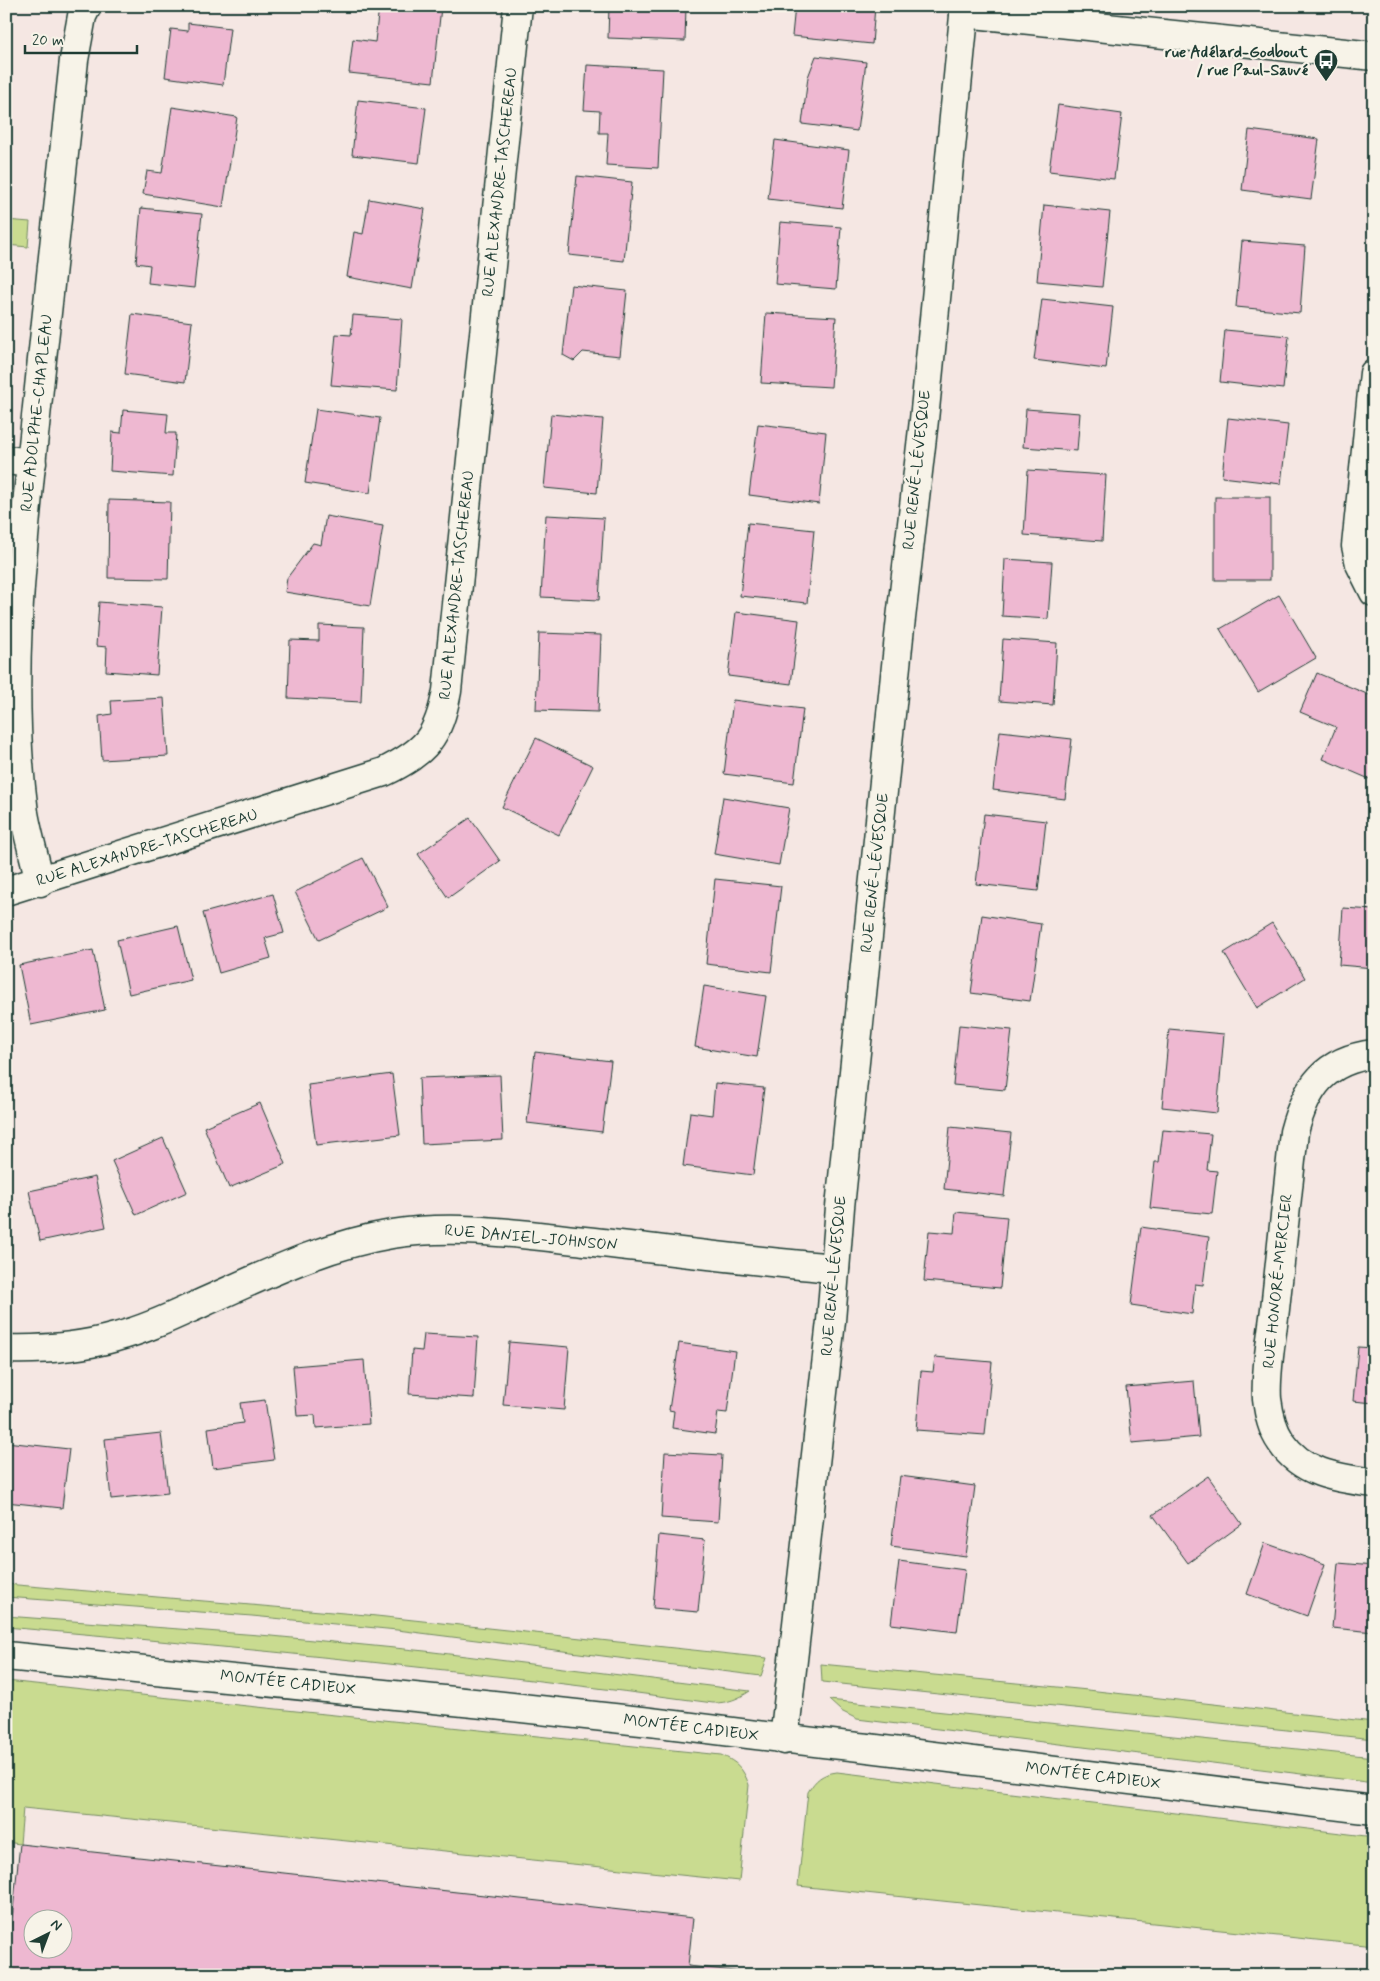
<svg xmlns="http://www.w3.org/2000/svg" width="1380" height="1981" viewBox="0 0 1380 1981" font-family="Mynerve,sans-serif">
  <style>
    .green { fill: #c9db90; stroke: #748c62 }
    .building { fill: #eeb8d1; stroke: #1f3d34; fill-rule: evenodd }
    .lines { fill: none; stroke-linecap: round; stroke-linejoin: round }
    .street-casing { stroke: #1f3d34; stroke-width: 31 }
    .secondary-casing { stroke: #1f3d34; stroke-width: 31 }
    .street { stroke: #f7f3e8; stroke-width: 28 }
    .secondary { stroke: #f7f3e8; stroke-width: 28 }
    .labels { text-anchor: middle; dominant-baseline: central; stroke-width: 4.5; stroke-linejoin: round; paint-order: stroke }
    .poi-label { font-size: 16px; font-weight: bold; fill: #1f3d34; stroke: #f7f3e8; text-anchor: end }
    .street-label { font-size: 16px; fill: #1f3d34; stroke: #f7f3e8 }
  </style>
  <rect width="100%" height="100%" fill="#f5e7e3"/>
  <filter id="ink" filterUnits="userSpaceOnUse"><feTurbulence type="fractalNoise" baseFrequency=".02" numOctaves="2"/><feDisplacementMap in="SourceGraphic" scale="10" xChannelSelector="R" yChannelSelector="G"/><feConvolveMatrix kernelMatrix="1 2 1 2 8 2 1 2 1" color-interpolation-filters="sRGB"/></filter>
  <g filter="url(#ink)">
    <g class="green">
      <polygon points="6,220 30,222 28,247 6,245"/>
      <polygon points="6,1584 367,1615 767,1658 761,1676 397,1630 252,1616 6,1597"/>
      <path d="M6,1616L272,1636L425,1651L750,1691C738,1699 728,1703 713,1703C478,1671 243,1648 6,1627Z"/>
      <polygon points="821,1664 1088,1690 1374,1722 1374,1739 822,1682"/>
      <path d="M6,1681L721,1755C737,1762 743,1768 749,1785L739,1881L23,1808L20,1844L6,1842Z"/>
      <polygon points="829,1700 1374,1757 1374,1783 857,1719 841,1711"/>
      <path d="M837,1772L1374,1837V1946L798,1886L808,1792C816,1779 822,1774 837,1772Z"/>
    </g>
    <g class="building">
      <polygon points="379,6 441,7 433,82 349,73 353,39 375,42"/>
      <polygon points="609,6 686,6 685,41 608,38"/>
      <polygon points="795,6 875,6 872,44 792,36"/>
      <polygon points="188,23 230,28 223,85 165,77 171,29 188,31"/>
      <polygon points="816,56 866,62 857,131 802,124 808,77"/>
      <polygon points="587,65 663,69 658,168 606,165 608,133 599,133 600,111 584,110"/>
      <polygon points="358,100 426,108 419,163 352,155"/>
      <polygon points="1058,105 1122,114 1114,179 1049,171"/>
      <polygon points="172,107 237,117 223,207 143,194 147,171 162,173"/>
      <polygon points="1249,130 1319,139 1311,199 1242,190"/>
      <polygon points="775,140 849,150 842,208 768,199"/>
      <polygon points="577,176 632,182 624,261 569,255"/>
      <polygon points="369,199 425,209 412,289 347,277 354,232 363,234"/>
      <polygon points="1044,205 1110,212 1102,287 1037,281"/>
      <polygon points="141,208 202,214 194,288 148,283 150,265 136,263"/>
      <polygon points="780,222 841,227 836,289 775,284"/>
      <polygon points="1242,241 1305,246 1300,313 1236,307"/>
      <polygon points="571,285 627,291 620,356 583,352 574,361 563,355"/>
      <polygon points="1042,299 1113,307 1106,369 1034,360"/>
      <polygon points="766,313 836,317 831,387 761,383"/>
      <polygon points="132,314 192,322 185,382 125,374"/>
      <polygon points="353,315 402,319 397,390 331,385 336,334 351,335"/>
      <polygon points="1225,330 1289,336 1283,389 1220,382"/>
      <polygon points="316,409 380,418 370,493 305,483"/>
      <polygon points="1026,409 1080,413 1077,451 1023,447"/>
      <polygon points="123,410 168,414 166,433 176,433 173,476 110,471 112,432 121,433"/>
      <polygon points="551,414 603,419 597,493 544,488"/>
      <polygon points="1228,418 1288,425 1281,484 1222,477"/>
      <polygon points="758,424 826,432 819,504 749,495"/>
      <polygon points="1028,470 1106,475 1102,541 1024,535"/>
      <rect x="1215" y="497" width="55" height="83"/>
      <polygon points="109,500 170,502 168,579 108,578"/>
      <polygon points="546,515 604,518 599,600 541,597"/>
      <polygon points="326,516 383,526 370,606 285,592 287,578 313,543 321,545"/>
      <polygon points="748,523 814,530 807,603 740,596"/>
      <polygon points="1005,559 1052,562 1048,619 1002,616"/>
      <polygon points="1279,595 1316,658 1258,692 1220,629"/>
      <polygon points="99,602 162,607 157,675 106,671 107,647 96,646"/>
      <polygon points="736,612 799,620 791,684 728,676"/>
      <polygon points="319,625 364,627 361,702 288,698 290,640 319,641"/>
      <polygon points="539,633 601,635 598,712 536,710"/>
      <polygon points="1003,639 1057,643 1053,705 999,701"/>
      <polygon points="1317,673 1374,697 1374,781 1323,759 1336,727 1300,712"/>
      <polygon points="164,698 168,756 102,760 99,716 112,714 111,701"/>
      <polygon points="733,700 803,709 794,783 724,774"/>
      <polygon points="1000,731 1072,739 1065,799 993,790"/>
      <polygon points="536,738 593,766 559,835 502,807"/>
      <polygon points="723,797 789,808 779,865 714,854"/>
      <polygon points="984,814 1046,821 1038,891 976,884"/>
      <polygon points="470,818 500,861 448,898 418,854"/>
      <polygon points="363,858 388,907 319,940 295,892"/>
      <polygon points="715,879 781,886 771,972 706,964"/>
      <polygon points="273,894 284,933 265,938 271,958 219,973 203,913"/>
      <polygon points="1343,908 1374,910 1374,968 1339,965"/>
      <polygon points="982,915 1041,924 1030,1001 971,993"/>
      <polygon points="1272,923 1305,978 1257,1008 1224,953"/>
      <polygon points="178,926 191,980 129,994 117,940"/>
      <polygon points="93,950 105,1010 31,1025 19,965"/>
      <polygon points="704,986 766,996 757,1057 695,1047"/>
      <polygon points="959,1025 1012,1030 1005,1090 953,1085"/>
      <polygon points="1169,1029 1224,1034 1217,1113 1162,1107"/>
      <polygon points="535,1052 611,1061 602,1132 527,1123"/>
      <polygon points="392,1074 400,1135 316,1145 308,1085"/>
      <polygon points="500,1075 503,1140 422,1144 419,1078"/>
      <polygon points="715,1083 764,1088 753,1175 683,1166 690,1112 712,1115"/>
      <polygon points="260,1103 286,1164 229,1188 204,1127"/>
      <polygon points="950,1127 1011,1133 1004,1196 944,1189"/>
      <polygon points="1163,1130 1211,1134 1207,1170 1217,1171 1212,1214 1150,1208 1155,1162 1159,1162"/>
      <polygon points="163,1138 187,1192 136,1215 112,1161"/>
      <polygon points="95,1177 106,1227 40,1241 29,1191"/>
      <polygon points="956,1212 1007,1217 1000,1288 924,1281 929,1231 954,1233"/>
      <polygon points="1141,1227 1209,1237 1203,1285 1195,1284 1192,1314 1131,1305"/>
      <polygon points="424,1334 478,1337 474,1398 409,1394 412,1350 422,1351"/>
      <polygon points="509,1342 569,1347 564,1410 503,1405"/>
      <polygon points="679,1343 735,1351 727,1413 718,1412 715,1434 672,1428 674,1411 669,1410"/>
      <polygon points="1358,1347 1374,1348 1374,1403 1353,1401"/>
      <polygon points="935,1357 992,1362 985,1435 916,1430 921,1371 933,1372"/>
      <polygon points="364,1360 369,1424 316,1428 315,1415 297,1416 293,1366"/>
      <polygon points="1194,1381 1199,1437 1132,1443 1126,1387"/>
      <polygon points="265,1400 274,1460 213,1468 208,1428 243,1423 240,1403"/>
      <polygon points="161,1433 168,1493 111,1499 105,1439"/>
      <polygon points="6,1442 69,1449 62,1508 6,1502"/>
      <polygon points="665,1452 722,1455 718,1522 661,1518"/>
      <polygon points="900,1476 975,1486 966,1556 891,1546"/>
      <polygon points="1208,1476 1242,1524 1188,1563 1153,1515"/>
      <polygon points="659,1535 705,1540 698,1612 653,1608"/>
      <polygon points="1265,1543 1325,1564 1307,1616 1247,1594"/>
      <polygon points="899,1561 965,1570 957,1632 891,1624"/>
      <polygon points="1338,1563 1374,1566 1374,1632 1332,1628"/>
      <path d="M20,1844L693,1918L688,1966L771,1975H6ZM32,1918H62V1948H32Z"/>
    </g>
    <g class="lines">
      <defs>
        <g id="street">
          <polyline points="964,13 1374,56"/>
          <polyline points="1374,373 1356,546 1360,564 1374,592"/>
          <polyline points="6,460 32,463"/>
          <path d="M40,882C35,859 28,836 24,813C6,678 23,542 37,407C49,291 62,175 74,60L82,16L87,6"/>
          <path d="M6,891L384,772C426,751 438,738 447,691L518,6"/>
          <path d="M1374,1054C1325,1060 1306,1087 1294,1132C1288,1191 1281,1250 1275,1309C1272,1335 1265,1373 1267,1399C1269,1415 1272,1429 1281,1442C1302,1474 1338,1478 1374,1483"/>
          <path d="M6,1349C43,1350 81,1347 116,1337C147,1329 175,1315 204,1302C265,1275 325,1245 392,1234C456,1224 520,1234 584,1241C668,1250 751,1261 835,1268"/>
          <polyline points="784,1740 831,1321 840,1207 900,627 924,420 965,6"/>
        </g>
        <path id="secondary" d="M6,1656C206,1675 405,1695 604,1717C693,1726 780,1739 868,1748L1374,1810"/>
      </defs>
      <use href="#street" class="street-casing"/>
      <use href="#secondary" class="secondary-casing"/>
      <use href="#street" class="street"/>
      <use href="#secondary" class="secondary"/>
    </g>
  </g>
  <defs>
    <symbol id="bus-pin" viewBox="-11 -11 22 30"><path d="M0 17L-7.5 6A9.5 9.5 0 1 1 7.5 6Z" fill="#1f3d34" stroke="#f7f3e8"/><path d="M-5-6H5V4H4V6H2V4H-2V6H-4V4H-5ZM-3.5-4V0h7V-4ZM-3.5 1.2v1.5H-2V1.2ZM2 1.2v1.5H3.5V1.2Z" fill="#fff"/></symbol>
  </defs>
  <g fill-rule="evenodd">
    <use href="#bus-pin" x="1312" y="47" width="28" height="38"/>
  </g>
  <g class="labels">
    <g class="poi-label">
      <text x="1308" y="52">rue Adélard-Godbout<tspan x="1308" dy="18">/ rue Paul-Sauvé</tspan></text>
    </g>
    <g class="street-label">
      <text transform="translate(500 182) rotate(-84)">RUE ALEXANDRE-TASCHEREAU</text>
      <text transform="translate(37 413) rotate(-84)">RUE ADOLPHE-CHAPLEAU</text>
      <text transform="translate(917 470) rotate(-84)">RUE RENÉ-LÉVESQUE</text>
      <text transform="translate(457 585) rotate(-84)">RUE ALEXANDRE-TASCHEREAU</text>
      <text transform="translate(147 848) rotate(-17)">RUE ALEXANDRE-TASCHEREAU</text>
      <text transform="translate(875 873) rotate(-84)">RUE RENÉ-LÉVESQUE</text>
      <text transform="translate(531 1238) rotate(5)">RUE DANIEL-JOHNSON</text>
      <text transform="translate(834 1276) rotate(-85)">RUE RENÉ-LÉVESQUE</text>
      <text transform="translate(1278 1281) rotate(-84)">RUE HONORÉ-MERCIER</text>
      <text transform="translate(288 1683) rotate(6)">MONTÉE CADIEUX</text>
      <text transform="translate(691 1728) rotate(7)">MONTÉE CADIEUX</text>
      <text transform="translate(1093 1776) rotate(7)">MONTÉE CADIEUX</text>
    </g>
  </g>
  <rect width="1380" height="1981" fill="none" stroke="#f7f3e8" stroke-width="25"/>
  <rect x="12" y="12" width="1355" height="1956" fill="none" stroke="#1f3d34" stroke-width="2" filter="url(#ink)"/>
  <g transform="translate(48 1934) rotate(42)"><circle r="24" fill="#f7f3e8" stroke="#a1aaa0"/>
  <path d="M0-4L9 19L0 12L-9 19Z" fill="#1f3d34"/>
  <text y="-8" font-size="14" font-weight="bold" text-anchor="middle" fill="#1f3d34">N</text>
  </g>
  <path d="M25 45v8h112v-8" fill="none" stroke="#1f3d34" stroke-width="2.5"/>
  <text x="32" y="45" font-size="15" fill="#1f3d34" stroke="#f7f3e8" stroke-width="4" paint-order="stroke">20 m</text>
</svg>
